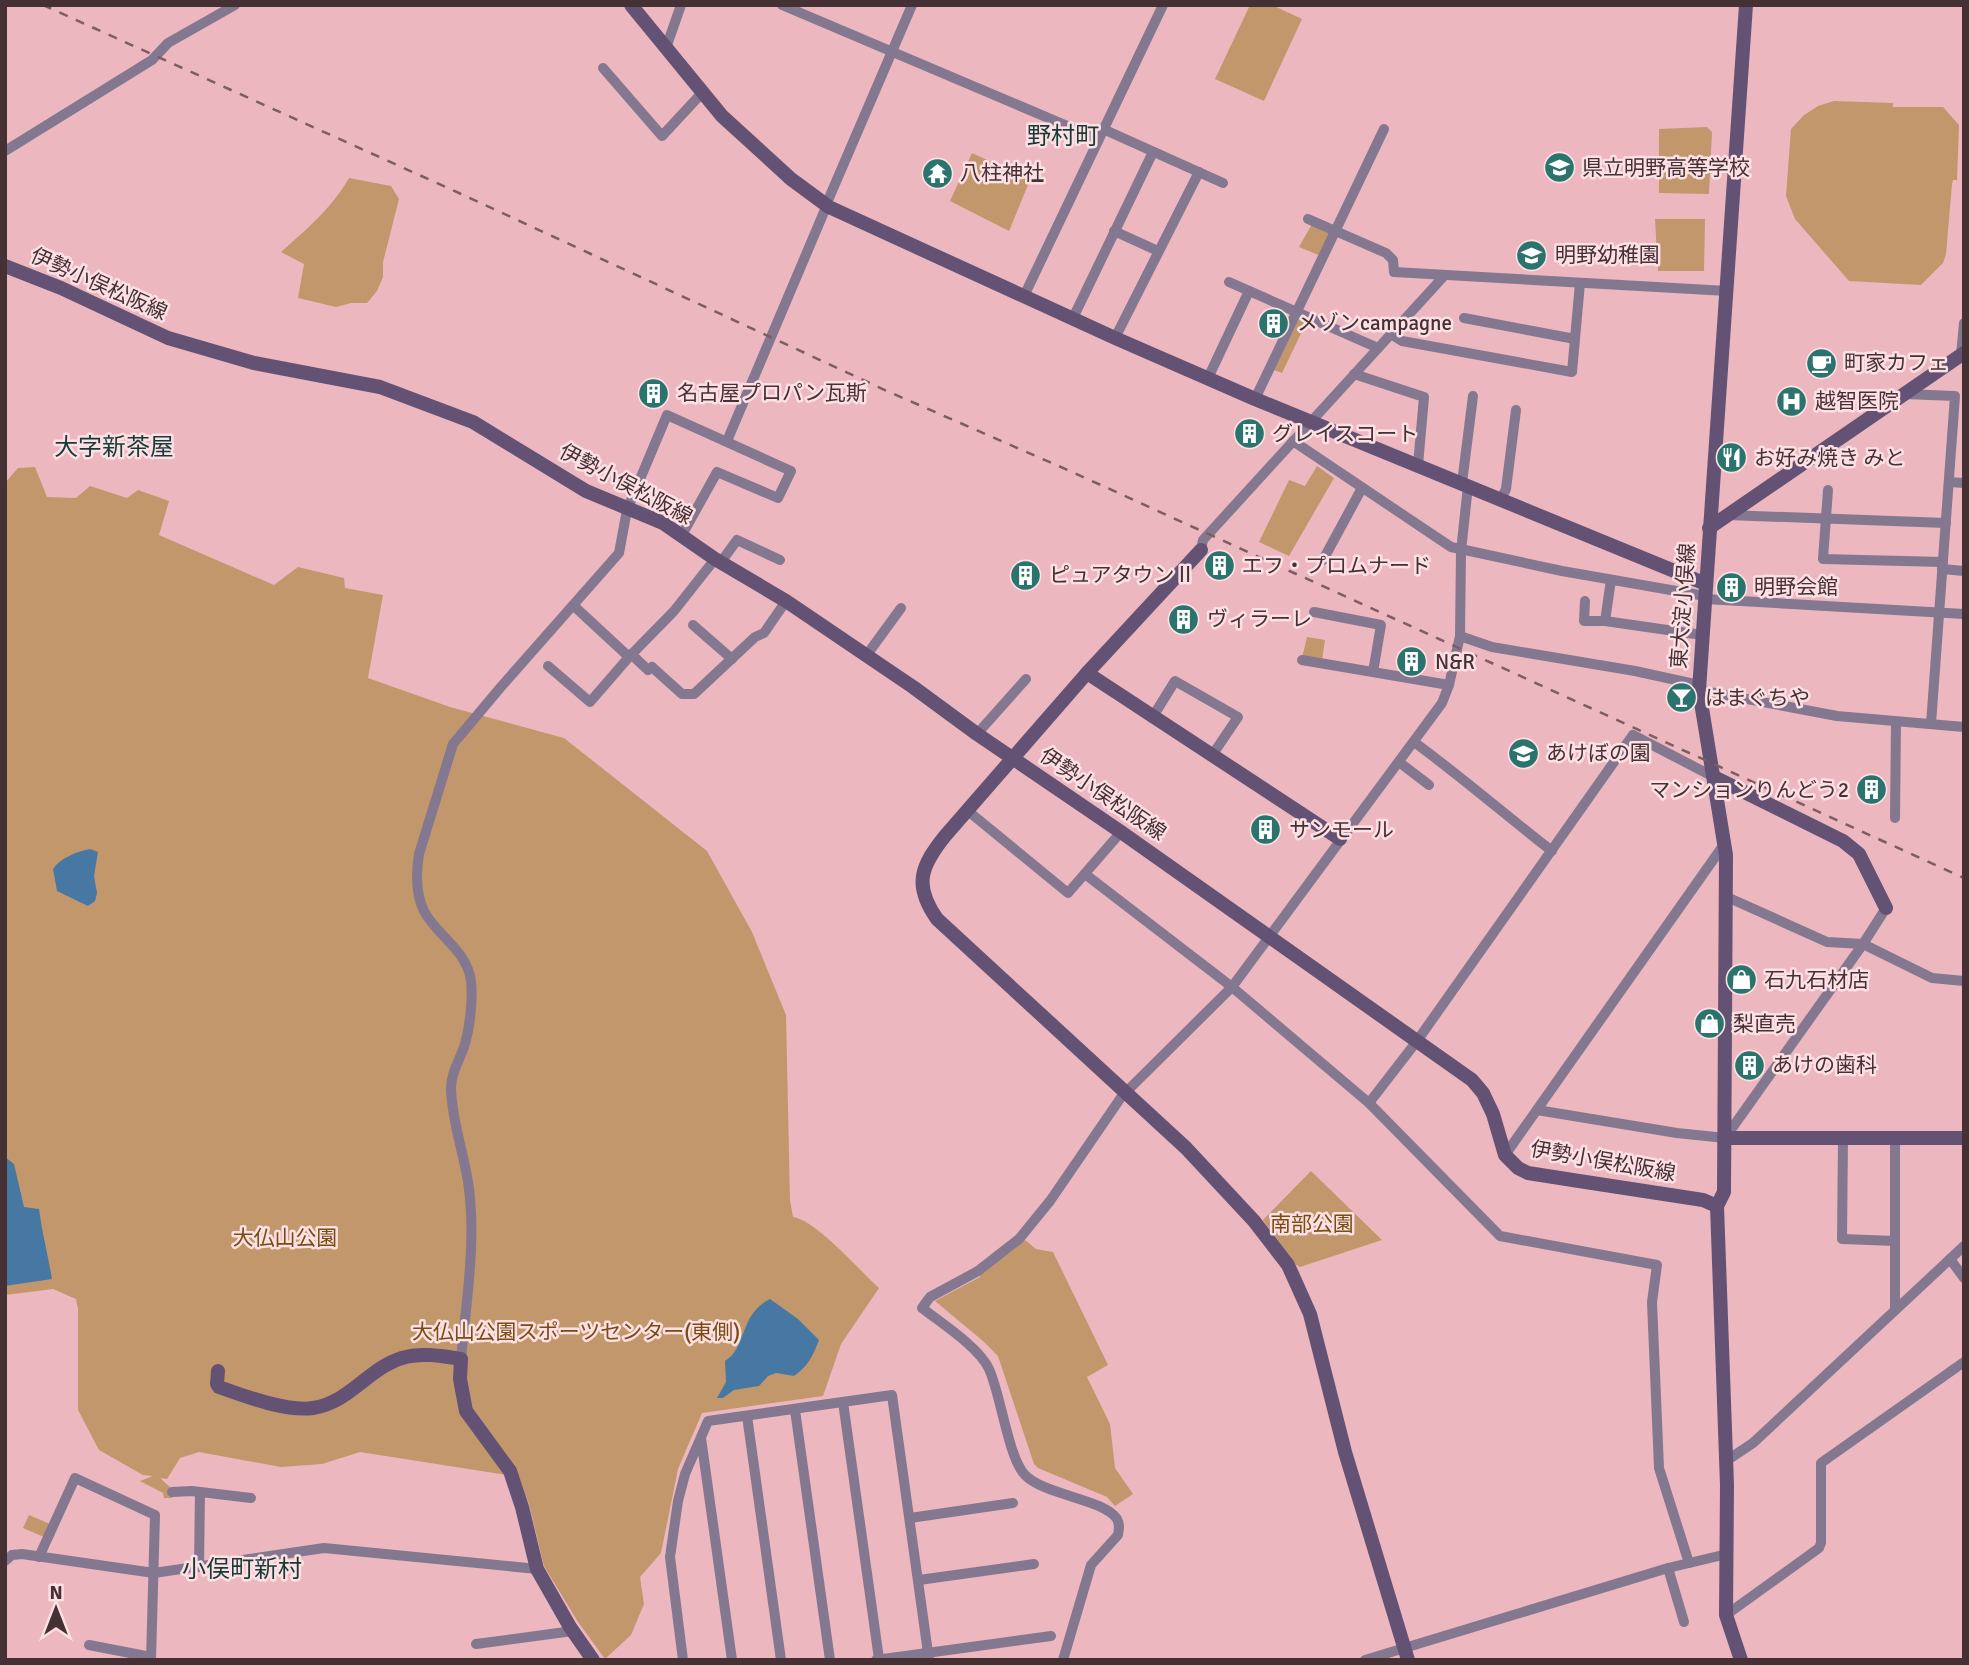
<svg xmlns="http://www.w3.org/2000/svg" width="1969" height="1665" viewBox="0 0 1969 1665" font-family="Signika,'Noto Sans JP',sans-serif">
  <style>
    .green { fill: #c2976b }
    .water { fill: #4778a4 }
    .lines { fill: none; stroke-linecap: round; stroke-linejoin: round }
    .street { stroke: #847891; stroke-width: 10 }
    .secondary { stroke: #645275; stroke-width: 14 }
    .rail { stroke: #7d5d62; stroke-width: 2.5; stroke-dasharray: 9 9; stroke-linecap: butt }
    .labels { text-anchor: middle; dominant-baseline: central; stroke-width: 5; stroke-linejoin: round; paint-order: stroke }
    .poi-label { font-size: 21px; fill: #453033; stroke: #fce0e4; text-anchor: start }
    .street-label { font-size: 21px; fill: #453033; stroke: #fce0e4 }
    .park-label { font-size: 21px; fill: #7a4c11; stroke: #fce0e4 }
    .quarter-label { font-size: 24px; fill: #183936; stroke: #fce0e4 }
  </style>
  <rect width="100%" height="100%" fill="#edb7c0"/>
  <g class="green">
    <polygon points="1250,5 1272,5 1302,19 1264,101 1215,79"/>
    <polygon points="1834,101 1893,103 1893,107 1943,107 1959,125 1957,180 1953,180 1952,184 1946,254 1943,263 1921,285 1849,281 1795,219 1786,196 1791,129 1804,115 1818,106"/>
    <polygon points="1707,127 1712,132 1709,194 1659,193 1659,129"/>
    <polygon points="972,153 1030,180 1009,231 950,201"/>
    <path d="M349,178L391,186L399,199L383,262V277L377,291L367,303H351L336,307L298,298L304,264L281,252C307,229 331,209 349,178Z"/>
    <polygon points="1655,219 1705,219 1704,271 1658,271"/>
    <polygon points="1312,224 1332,232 1321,256 1299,247"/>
    <polygon points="1300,316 1308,319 1282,373 1274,370"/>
    <polygon points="1317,466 1334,478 1289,556 1259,542 1289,480 1305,486"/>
    <path d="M35,467L47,497L76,498L90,486L127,498L138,490L169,501L159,535L274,585L298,567L344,578L345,588L383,595L368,678L450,707L564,738L707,851L752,932L786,1015L790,1200L793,1217C816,1220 860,1271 879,1288L841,1344L823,1396L702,1413L678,1469L661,1553L640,1577L644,1604L631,1635L605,1659L578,1622L544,1566L529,1504L519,1477L360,1452L322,1464L281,1467L199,1452L180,1458L167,1479L160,1478L171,1488L172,1498H164L163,1493L140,1481L153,1476L143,1475L99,1450L78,1410V1309L76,1299L53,1289L5,1295V483L18,468Z"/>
    <polygon points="1307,637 1325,640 1322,660 1302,658"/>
    <polygon points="1311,1171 1382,1240 1300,1267 1295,1264 1263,1220"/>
    <polygon points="1025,1240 1036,1249 1053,1252 1108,1365 1087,1377 1110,1424 1115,1468 1133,1494 1115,1506 1107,1497 1038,1468 1034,1464 998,1356 983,1341 935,1301 980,1277 982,1271"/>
    <polygon points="29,1515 50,1524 44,1537 23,1528"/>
  </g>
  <g class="water">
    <path d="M90,849L98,852L94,876L97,893L95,901L88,906L57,891L53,869C60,858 78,851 90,849Z"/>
    <path d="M5,1157L14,1164L24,1207L39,1209C42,1233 48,1255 52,1279L5,1286Z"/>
    <path d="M770,1299L798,1319L819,1340C813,1356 808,1366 794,1376L776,1373L768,1376L759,1386L734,1390L723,1398H717L726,1382L725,1361C747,1348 739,1314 770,1299Z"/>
  </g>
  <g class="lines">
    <g class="street">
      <polyline points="782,5 1098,139"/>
      <polyline points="666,48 681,5"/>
      <polyline points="603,68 662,136 701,94"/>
      <polyline points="1103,129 1223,183"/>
      <polyline points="5,151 152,60 168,43 235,5"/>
      <polyline points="826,205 912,5"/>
      <polyline points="1308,219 1386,253 1393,260 1394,272 1727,291"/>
      <polyline points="1114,231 1158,251"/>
      <polyline points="1229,282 1378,348"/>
      <polyline points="1024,296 1163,5"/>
      <polyline points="1073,318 1153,152"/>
      <polyline points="1464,318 1575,339"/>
      <polyline points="1391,334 1402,341 1572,372 1580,283"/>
      <polyline points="1115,338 1199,172"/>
      <polyline points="1961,355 1964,323"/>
      <polyline points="1354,374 1424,397 1418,465"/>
      <polyline points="1208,378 1249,291"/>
      <polyline points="1904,394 1955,396 1931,724"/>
      <polyline points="1255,399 1384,129"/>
      <polyline points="727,441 824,212 829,207"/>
      <polyline points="1293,441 1451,547 1562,571 1705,596"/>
      <polyline points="1949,482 1964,483"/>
      <polyline points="1462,483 1473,396"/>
      <polyline points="1828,490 1823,559 1943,562"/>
      <polyline points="1501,499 1506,489 1516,410"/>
      <polyline points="1727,515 1946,523"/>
      <polyline points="1201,550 1203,540 1444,276"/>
      <polyline points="1323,560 1362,488"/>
      <polyline points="721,562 737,540 780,560"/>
      <polyline points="1942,569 1964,571"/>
      <polyline points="1611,580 1605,621 1702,635"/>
      <polyline points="1705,599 1964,614"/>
      <polyline points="1585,601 1584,621 1605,621"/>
      <polyline points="1314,612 1381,625 1373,672"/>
      <polyline points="693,625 732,659"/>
      <polyline points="1460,636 1492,647 1635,671 1699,685"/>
      <polyline points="631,654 648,670 652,667 682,694 694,694 755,637 764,633 786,601"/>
      <polyline points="866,656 901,608"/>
      <polyline points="629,657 674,611 715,559"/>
      <polyline points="1302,660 1449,685"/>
      <polyline points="548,666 590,702 629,657 574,606"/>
      <polyline points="1699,690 1837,716 1964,727"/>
      <polyline points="1152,718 1175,681 1238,717 1213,754"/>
      <polyline points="977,734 1026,679"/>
      <path d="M1414,742C1462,777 1505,815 1552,851"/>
      <polyline points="1399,762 1429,785"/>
      <polyline points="968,811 1068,893 1121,832"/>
      <polyline points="1895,818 1896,722"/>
      <polyline points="1085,874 1232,987 1369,1103 1500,1236 1657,1265 1652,1302 1659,1468 1689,1563"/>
      <polyline points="1727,897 1827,942 1863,944 1932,978 1964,981"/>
      <polyline points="1369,1103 1417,1041 1633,735 1714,777"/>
      <polyline points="1537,1110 1677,1133 1725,1138 1863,944 1886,908"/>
      <polyline points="1843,1138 1842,1239 1895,1241"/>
      <polyline points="1895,1138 1895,1310"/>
      <polyline points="1505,1155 1725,843"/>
      <polyline points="1950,1259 1964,1278"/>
      <path d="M461,1359C466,1303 476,1244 469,1189C465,1156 452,1123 451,1089C451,1072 460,1060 465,1044C470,1026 473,999 471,981C467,950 437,936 424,911C415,893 416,873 419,854L453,744L500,688L619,553L627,510L667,415L791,471L778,498L717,472L682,535"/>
      <polyline points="843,1402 879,1659"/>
      <polyline points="795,1410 830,1660"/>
      <polyline points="747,1416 781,1660"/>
      <polyline points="701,1438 732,1660"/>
      <polyline points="1726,1461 1753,1443 1964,1246"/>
      <polyline points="172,1492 192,1491 251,1498"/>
      <polyline points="910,1518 1013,1503"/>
      <polyline points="39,1557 75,1478 155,1515 151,1660"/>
      <polyline points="5,1561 12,1555 22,1554 154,1573 324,1548 537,1569"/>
      <polyline points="199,1567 200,1492"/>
      <polyline points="1668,1568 1684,1622"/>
      <polyline points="919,1580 1034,1564"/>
      <polyline points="1726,1615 1819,1548 1821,1543 1821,1463 1964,1362"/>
      <polyline points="476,1644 573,1631"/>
      <polyline points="89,1645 151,1657"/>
      <polyline points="683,1660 670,1557 678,1501 685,1474 708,1421 892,1395 929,1660"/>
      <polyline points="876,1660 1051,1636"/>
      <path d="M1063,1660L1091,1565L1118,1535C1119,1529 1120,1524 1117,1519C1104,1499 1044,1495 1025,1475C1008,1457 1001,1395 989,1369C979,1347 941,1323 922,1308L930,1297L978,1271L1019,1239L1050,1201L1122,1096L1232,987L1442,703L1449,685L1460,636L1461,551L1468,486"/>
      <polyline points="1365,1660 1668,1568 1727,1554"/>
    </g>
    <g class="secondary">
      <polyline points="631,5 722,116 791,179 829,207 1115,338 1255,399 1706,584"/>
      <polyline points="5,266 61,288 168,338 254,363 380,387 473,422 586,491 663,523 715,559 786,601 913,687 977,734 1121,832 1472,1080 1483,1093 1493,1114 1505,1155 1518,1168 1528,1173 1579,1181 1703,1200 1717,1206"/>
      <polyline points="1709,528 1964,353"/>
      <path d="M1201,550L1087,673L945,836C921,866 913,885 937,919L1186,1148L1254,1221L1288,1265L1310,1314L1345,1452L1408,1660"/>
      <polyline points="1087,673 1340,839"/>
      <polyline points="1714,777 1843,841 1859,854 1886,908"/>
      <polyline points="1725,1138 1964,1138"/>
      <polyline points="1717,1206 1724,1192 1726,855 1699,690 1746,5"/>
      <polyline points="1717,1206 1727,1485 1726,1615 1741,1660"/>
      <path d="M218,1371L217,1384L219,1387C244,1396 287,1412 313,1408C349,1403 369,1368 402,1358C421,1352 442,1356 461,1359L460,1379L466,1411L510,1471L522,1507L537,1569L570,1627L593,1660"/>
    </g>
    <polyline class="rail" points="43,5 459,193 887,391 1070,471 1964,878"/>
  </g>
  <defs>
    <symbol id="school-disc" viewBox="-11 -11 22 22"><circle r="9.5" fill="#2b746d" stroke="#fce0e4"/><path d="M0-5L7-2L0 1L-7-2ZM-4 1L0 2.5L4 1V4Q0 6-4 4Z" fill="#fff"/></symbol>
    <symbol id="temple-disc" viewBox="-11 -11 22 22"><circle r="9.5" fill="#2b746d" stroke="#fce0e4"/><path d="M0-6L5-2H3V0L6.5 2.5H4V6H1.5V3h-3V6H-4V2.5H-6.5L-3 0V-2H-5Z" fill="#fff"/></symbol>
    <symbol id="building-disc" viewBox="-11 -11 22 22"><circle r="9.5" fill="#2b746d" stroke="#fce0e4"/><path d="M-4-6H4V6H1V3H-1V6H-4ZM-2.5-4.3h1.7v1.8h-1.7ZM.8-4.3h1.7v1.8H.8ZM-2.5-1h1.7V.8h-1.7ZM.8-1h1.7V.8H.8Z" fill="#fff"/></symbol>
    <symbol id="cafe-disc" viewBox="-11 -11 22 22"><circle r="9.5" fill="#2b746d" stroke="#fce0e4"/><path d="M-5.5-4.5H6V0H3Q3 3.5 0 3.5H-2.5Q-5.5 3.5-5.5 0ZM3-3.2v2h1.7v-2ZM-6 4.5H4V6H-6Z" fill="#fff"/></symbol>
    <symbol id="hospital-disc" viewBox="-11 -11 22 22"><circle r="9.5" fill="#2b746d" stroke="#fce0e4"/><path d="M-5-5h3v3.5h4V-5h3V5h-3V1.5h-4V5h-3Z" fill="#fff"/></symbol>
    <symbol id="restaurant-disc" viewBox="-11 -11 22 22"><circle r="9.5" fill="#2b746d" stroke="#fce0e4"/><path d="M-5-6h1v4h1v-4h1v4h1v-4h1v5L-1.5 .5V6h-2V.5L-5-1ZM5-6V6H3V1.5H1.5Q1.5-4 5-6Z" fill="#fff"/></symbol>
    <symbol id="bar-disc" viewBox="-11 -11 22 22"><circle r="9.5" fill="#2b746d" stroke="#fce0e4"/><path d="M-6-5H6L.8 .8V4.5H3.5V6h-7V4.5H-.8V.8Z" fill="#fff"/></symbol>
    <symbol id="shop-disc" viewBox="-11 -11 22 22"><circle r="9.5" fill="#2b746d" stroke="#fce0e4"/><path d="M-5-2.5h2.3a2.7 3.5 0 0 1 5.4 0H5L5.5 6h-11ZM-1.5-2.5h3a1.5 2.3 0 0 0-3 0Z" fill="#fff"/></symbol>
  </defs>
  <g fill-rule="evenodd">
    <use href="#school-disc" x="1542" y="150" width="35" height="35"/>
    <use href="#temple-disc" x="920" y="156" width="35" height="35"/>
    <use href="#school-disc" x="1514" y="238" width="35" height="35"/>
    <use href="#building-disc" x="1256" y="306" width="35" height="35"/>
    <use href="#cafe-disc" x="1804" y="346" width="35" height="35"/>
    <use href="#building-disc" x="636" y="376" width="35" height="35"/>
    <use href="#hospital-disc" x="1774" y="384" width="35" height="35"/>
    <use href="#building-disc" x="1232" y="416" width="35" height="35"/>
    <use href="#restaurant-disc" x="1714" y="440" width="35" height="35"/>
    <use href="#building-disc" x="1202" y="548" width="35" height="35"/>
    <use href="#building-disc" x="1008" y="558" width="35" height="35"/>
    <use href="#building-disc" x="1714" y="570" width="35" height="35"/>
    <use href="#building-disc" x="1166" y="602" width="35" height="35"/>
    <use href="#building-disc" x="1394" y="644" width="35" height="35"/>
    <use href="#bar-disc" x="1664" y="680" width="35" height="35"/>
    <use href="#school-disc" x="1506" y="736" width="35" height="35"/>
    <use href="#building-disc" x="1854" y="772" width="35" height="35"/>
    <use href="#building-disc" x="1248" y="812" width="35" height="35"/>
    <use href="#shop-disc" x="1724" y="962" width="35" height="35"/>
    <use href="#shop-disc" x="1692" y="1006" width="35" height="35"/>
    <use href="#building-disc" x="1732" y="1048" width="35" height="35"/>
  </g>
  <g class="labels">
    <g class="poi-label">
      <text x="1582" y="168">県立明野高等学校</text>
      <text x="960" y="173">八柱神社</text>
      <text x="1555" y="255">明野幼稚園</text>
      <text x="1297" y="323">メゾンcampagne</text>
      <text x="1844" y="363">町家カフェ</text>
      <text x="677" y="393">名古屋プロパン瓦斯</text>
      <text x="1815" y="401">越智医院</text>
      <text x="1272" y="434">グレイスコート</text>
      <text x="1754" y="458">お好み焼き みと</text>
      <text x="1242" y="566">エフ・プロムナード</text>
      <text x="1049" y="575">ピュアタウンⅡ</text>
      <text x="1754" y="587">明野会館</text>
      <text x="1207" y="619">ヴィラーレ</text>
      <text x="1435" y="662">N&amp;R</text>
      <text x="1705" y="698">はまぐちや</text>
      <text x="1546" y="753">あけぼの園</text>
      <text x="1849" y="790" text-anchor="end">マンションりんどう2</text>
      <text x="1289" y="830">サンモール</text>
      <text x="1764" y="980">石九石材店</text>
      <text x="1733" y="1024">梨直売</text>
      <text x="1772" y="1065">あけの歯科</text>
    </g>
    <g class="street-label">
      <text transform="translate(99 284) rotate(24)">伊勢小俣松阪線</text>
      <text transform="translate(626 484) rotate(28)">伊勢小俣松阪線</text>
      <text transform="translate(1683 606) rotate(-86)">東大淀小俣線</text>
      <text transform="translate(1103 794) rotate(34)">伊勢小俣松阪線</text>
      <text transform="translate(1603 1161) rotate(10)">伊勢小俣松阪線</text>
    </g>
    <g class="park-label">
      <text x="1312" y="1224">南部公園</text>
      <text x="285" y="1238">大仏山公園</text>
      <text x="576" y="1332">大仏山公園スポーツセンター(東側)</text>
    </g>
    <g class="quarter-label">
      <text x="1063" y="136">野村町</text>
      <text x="114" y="447">大字新茶屋</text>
      <text x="242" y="1569">小俣町新村</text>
    </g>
  </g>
  <rect width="1969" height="1665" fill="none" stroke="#453033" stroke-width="14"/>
  <g transform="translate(56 1609)" stroke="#fce0e4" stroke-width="5" paint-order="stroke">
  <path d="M0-5L12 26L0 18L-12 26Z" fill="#453033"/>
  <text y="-10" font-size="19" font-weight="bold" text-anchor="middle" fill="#453033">N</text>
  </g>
</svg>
